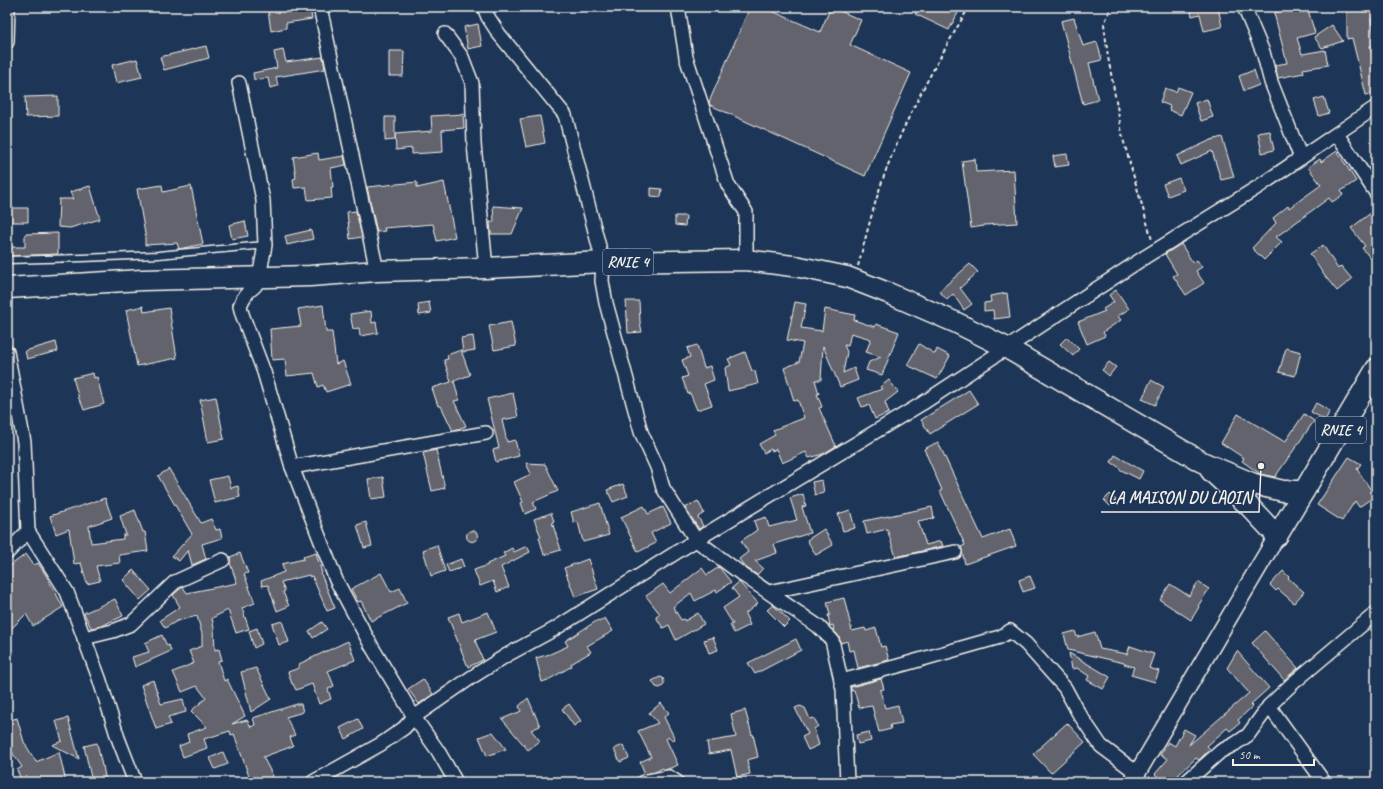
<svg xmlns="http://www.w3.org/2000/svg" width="1383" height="789" viewBox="0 0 1383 789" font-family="Caveat,sans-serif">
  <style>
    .building { fill: #63646d; stroke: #f4f1e8 }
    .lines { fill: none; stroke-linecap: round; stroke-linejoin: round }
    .service-casing { stroke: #f4f1e8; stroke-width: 9 }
    .minor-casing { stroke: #f4f1e8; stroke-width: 16 }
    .tertiary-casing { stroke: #f4f1e8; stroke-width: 19 }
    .primary-casing { stroke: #f4f1e8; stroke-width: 23 }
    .path { stroke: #f4f1e8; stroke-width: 2; stroke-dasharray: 4 3; stroke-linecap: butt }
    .service { stroke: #1d3557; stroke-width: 6 }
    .minor { stroke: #1d3557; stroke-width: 13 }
    .tertiary { stroke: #1d3557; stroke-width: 16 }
    .primary { stroke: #1d3557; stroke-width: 20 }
    .labels { text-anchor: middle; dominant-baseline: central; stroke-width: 3.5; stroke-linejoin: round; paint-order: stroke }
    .shield { fill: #1d3557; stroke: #b4b9bc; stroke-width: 1 }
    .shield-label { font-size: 15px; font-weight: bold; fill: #f4f1e8 }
    .leader { fill: none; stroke: #f4f1e8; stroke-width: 1.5 }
    .callout-dot { fill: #f4f1e8; stroke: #1d3557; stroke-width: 1.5 }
    .callout-label { font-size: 17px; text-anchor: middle; font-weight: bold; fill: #f4f1e8; stroke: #1d3557; stroke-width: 3.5; stroke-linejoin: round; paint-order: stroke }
  </style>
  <rect width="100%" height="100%" fill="#1d3557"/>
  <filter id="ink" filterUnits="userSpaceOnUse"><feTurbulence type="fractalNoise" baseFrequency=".025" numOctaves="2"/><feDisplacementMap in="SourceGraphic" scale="8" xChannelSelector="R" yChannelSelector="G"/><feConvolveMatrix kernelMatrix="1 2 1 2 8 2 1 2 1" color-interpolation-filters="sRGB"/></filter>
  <g filter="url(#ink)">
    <g class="building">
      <polygon points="283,7 310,7 312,19 286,23 286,28 271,31 268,10"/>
      <polygon points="750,7 763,7 820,32 831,7 861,20 850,45 911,73 865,176 710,105 709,102"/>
      <polygon points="918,7 961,7 949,30 915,14"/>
      <polygon points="1190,7 1218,7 1222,27 1204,31 1200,14 1192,16"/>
      <polygon points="1300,7 1307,7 1315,33 1297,38 1302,54 1325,50 1328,65 1303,69 1304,73 1278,78 1275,65 1287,63 1274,13"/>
      <polygon points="1347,7 1376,7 1376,19 1371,19 1376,45 1370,46 1376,74 1376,93 1366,95 1352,38 1347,39"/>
      <polygon points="1074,18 1083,46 1097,42 1102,60 1089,63 1098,100 1083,104 1061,21"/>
      <polygon points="478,24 482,46 468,49 464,27"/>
      <polygon points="1332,25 1343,41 1322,48 1314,37"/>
      <polygon points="206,46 209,58 164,70 160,57"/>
      <polygon points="283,50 286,62 323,57 325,69 276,77 278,86 270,88 268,78 254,80 253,73 277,68 274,52"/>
      <polygon points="389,51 404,51 403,76 389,76"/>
      <polygon points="137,59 142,77 116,83 112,65"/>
      <polygon points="1254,70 1259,85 1244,91 1239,76"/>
      <polygon points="1178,87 1191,92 1181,115 1169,110 1170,106 1160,102 1165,88 1176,92"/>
      <polygon points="58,96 58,116 26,117 25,97"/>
      <polygon points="1324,97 1329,113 1319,116 1314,100"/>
      <polygon points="1207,99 1213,117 1201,121 1195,103"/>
      <polygon points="463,114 464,128 442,130 443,152 412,154 412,148 396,150 395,134 432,131 431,116"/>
      <polygon points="540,116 545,143 526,147 520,119"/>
      <polygon points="385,117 395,117 395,140 385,141"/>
      <polygon points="1270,131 1274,150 1262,153 1258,133"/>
      <polygon points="1222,137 1234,177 1221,180 1212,151 1181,165 1177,156 1211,140"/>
      <polygon points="1337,151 1356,181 1341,191 1343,195 1332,202 1329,198 1276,237 1282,242 1264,260 1252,248 1276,223 1273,218 1288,206 1289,208 1321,185 1308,167 1320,159 1321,162"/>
      <polygon points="318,153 319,160 344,156 346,165 331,168 333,187 331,187 332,198 308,200 306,187 294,188 293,179 296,178 293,157"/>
      <polygon points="1067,154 1069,165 1055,167 1053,156"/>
      <polygon points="975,159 976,172 1014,170 1017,223 984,225 984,226 971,228 962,161"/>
      <polygon points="1179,178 1184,190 1168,196 1163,184"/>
      <polygon points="417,182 417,188 444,182 455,237 437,241 433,224 384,228 385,231 377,232 367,187"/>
      <polygon points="162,185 163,192 191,186 203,244 179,249 177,243 145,245 145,234 137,189"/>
      <polygon points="90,186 100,219 70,228 58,227 59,199 73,199 70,192"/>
      <polygon points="651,188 662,189 661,197 651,196"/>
      <polygon points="493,206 523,208 512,234 491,234 490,222 494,222"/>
      <polygon points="11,208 28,208 28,222 10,222"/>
      <polygon points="1376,209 1376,265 1362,248 1365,246 1351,228"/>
      <polygon points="356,211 362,237 350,239 347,212"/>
      <polygon points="675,216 686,216 685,226 675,225"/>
      <polygon points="245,221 248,236 232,239 229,225"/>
      <polygon points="311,230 313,239 287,245 285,236"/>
      <polygon points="58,233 58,254 7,256 7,247 25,247 25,234"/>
      <polygon points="1181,244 1193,263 1197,260 1202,267 1196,271 1204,283 1186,295 1173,276 1177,274 1165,254"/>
      <polygon points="1323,245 1338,269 1341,266 1352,279 1337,291 1324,275 1310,254"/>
      <polygon points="970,264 978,272 960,288 972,304 964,310 953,294 947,300 939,291"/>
      <polygon points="1116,290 1129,309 1118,316 1121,320 1103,332 1105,336 1087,344 1078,322 1105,311 1103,309 1114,302 1109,295"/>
      <polygon points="1007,293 1010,317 994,319 993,310 984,311 984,303 991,302 990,296"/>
      <polygon points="626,301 639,301 640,322 642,332 628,333"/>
      <polygon points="429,302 431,313 419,315 418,304"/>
      <polygon points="795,302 806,304 801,328 822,331 825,309 855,315 854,320 875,327 876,324 899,332 882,375 866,370 869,362 881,357 866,352 871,339 851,333 848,346 844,345 847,352 843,373 854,368 858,380 840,387 823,346 821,380 815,380 819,394 817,394 822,407 819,408 836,446 823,454 809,458 806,452 782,463 776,449 772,451 771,449 764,453 759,444 775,435 773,430 804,418 798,400 794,401 784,368 799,362 803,343 787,340"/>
      <polygon points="323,305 326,332 332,332 336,364 343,361 351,384 326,392 323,385 318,387 314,373 287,376 285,359 272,360 270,329 301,326 298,309"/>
      <polygon points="143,306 144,312 169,308 177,358 137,366 126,310"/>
      <polygon points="371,311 372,323 376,322 378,333 360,336 359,328 353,329 350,314"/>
      <polygon points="511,322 516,346 494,350 489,326"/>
      <polygon points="473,336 475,350 463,352 461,338"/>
      <polygon points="1067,337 1079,349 1073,356 1060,344"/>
      <polygon points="56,342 58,351 27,359 25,351"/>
      <polygon points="919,344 935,354 937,349 950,356 937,379 907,365"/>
      <polygon points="697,345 704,368 710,366 714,380 704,384 712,405 697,410 690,393 688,394 682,378 688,376 682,360 690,357 687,348"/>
      <polygon points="1286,348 1301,352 1295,376 1279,372"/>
      <polygon points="461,350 470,375 454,381 459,400 454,401 466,426 453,431 441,406 438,406 432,388 451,382 444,360 448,359 447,355"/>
      <polygon points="745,352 752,371 755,371 758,384 728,391 725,368 731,365 728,359"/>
      <polygon points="1109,362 1116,367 1109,376 1102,370"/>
      <polygon points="93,373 94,378 97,377 104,404 84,410 81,402 80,402 73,378"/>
      <polygon points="889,380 898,392 885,402 889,413 875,419 869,405 862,407 858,398 882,389 880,387"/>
      <polygon points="1151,380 1164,387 1155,405 1142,399"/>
      <polygon points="969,390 978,404 930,434 921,420"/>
      <polygon points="513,393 518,417 502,420 507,442 515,440 519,456 496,462 493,450 499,448 487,399"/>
      <polygon points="216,397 224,439 208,442 200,400"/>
      <polygon points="1316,403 1330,411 1325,420 1311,412"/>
      <polygon points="1238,414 1285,442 1304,414 1314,421 1275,477 1260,474 1242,461 1244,458 1221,443"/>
      <polygon points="938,442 983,539 1010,529 1016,546 965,564 961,547 965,545 940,491 942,490 924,449"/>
      <polygon points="436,450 445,488 432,491 423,453"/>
      <polygon points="1115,455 1143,471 1139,479 1119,469 1120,468 1111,462"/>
      <polygon points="1349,457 1361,464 1357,469 1375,496 1359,507 1355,501 1342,521 1317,505"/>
      <polygon points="526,463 545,464 558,491 533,502 536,509 525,514 521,503 523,502 514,482 531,474"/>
      <polygon points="169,469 201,523 211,519 216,530 220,529 222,538 202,544 206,559 192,565 188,550 179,561 172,556 192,534 158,476"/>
      <polygon points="228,476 231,488 238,486 240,497 215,503 209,480"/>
      <polygon points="383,477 386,497 371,499 368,479"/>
      <polygon points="822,480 824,493 815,495 812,482"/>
      <polygon points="623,484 628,496 613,502 607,490"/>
      <polygon points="803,494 806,506 802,507 810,533 774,544 777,553 755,561 763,568 757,575 745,567 739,559 748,552 741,541 757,530 754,521 766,517 769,527 797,520 790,498"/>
      <polygon points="1110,494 1116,500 1110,506 1104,500"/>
      <polygon points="105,498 112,518 89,526 91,543 123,539 123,535 126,535 120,516 135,510 143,532 145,532 148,551 119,555 120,563 96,566 100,581 87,584 81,563 74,564 69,529 56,534 50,516"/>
      <polygon points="698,501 704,513 698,517 703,526 699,529 685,508"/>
      <polygon points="600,503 609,535 583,542 578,522 574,523 571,512"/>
      <polygon points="644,506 648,514 663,507 671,523 651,533 656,543 638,552 621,517"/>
      <polygon points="932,507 934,518 918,521 926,545 941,541 943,546 896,557 887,529 867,534 864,521"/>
      <polygon points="850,510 855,528 843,531 838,514"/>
      <polygon points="551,513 554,521 552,522 561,550 544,555 539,537 541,537 534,519"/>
      <polygon points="366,522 372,546 364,548 357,525"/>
      <polygon points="824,529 833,545 816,555 807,540"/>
      <circle cx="472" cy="536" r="5.5"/>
      <polygon points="437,545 445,571 431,576 423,550"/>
      <polygon points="527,546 530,552 501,567 509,587 497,592 493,581 480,586 474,570 488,565 487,564 505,556 503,553 512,548 514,552"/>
      <polygon points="240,553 248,573 244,574 255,603 242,608 249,629 236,633 228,610 212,618 214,628 215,650 219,649 222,660 218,661 224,681 227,679 245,716 232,724 247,720 251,727 255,725 253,718 297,704 301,704 303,712 286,717 295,735 290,737 293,746 263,757 273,776 263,782 251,782 234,734 231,735 230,731 204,739 207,748 183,757 179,746 189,742 187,734 207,727 191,711 206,698 197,686 182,692 173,672 194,663 189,651 202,646 202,634 197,616 177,621 165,628 160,620 180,607 173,595 180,589 183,587 187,593 237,583 230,563 230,557"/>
      <polygon points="316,553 322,573 321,574 335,608 327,611 312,576 310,577 309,575 281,582 285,591 283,592 289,606 277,611 268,585 262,586 261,581 284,572 282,564 304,559 303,557"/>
      <polygon points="26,554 34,565 38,563 46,575 63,607 33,626 26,614 7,633 7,568"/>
      <polygon points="461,559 464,567 449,572 446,565"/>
      <polygon points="588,559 598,589 575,597 564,568"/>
      <polygon points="719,567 731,582 717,592 716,590 695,601 691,593 673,607 681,620 684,619 685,621 698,613 704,624 676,640 669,625 663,628 656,617 660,614 646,596 663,584 670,593 702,568 707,575"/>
      <polygon points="133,570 151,590 140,600 123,580"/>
      <polygon points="1283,571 1289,577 1288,578 1304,592 1294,603 1278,589 1276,591 1270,585"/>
      <polygon points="381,573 391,592 400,588 407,603 371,621 361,601 358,602 351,589"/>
      <polygon points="1030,576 1035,588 1023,592 1019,580"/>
      <polygon points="739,582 758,603 745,614 750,625 734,633 730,625 733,624 723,608 739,597 732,588"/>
      <polygon points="1198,582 1209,589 1198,606 1199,607 1191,620 1160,600 1170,584 1189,596"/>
      <polygon points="844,598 852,631 865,628 866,631 876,628 881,647 885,646 889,660 858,668 854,650 849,651 847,641 841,643 838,635 834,631 833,625 830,626 828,615 830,615 827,602"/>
      <polygon points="115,599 123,616 101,626 91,628 84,613"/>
      <polygon points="773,605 790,621 784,627 767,610"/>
      <polygon points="488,612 496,632 475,640 483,660 468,667 448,617 459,613 462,622"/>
      <polygon points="605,618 613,631 587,646 591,652 571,664 572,666 548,680 542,682 536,658 550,654 568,646 565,641 598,620 599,622"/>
      <polygon points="282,621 289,642 279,645 272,624"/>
      <polygon points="322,622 327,629 313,638 309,631"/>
      <polygon points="257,628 262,644 254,648 249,631"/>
      <polygon points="1075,631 1077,637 1095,632 1100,649 1127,654 1130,646 1154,654 1149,668 1159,671 1155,682 1131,675 1134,667 1124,664 1124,663 1068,650 1064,634"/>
      <polygon points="1265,631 1298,668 1284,680 1252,643"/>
      <polygon points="162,635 167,646 169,645 171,651 135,667 132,657 149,652 145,643"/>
      <polygon points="713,637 718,650 709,653 704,640"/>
      <polygon points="796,639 801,650 755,674 748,663"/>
      <polygon points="348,641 355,660 328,671 334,686 328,689 331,699 319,704 312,684 296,690 293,684 292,684 288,672 299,668 299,664"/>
      <polygon points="1237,651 1269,688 1251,704 1253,706 1238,720 1240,723 1230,731 1227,728 1207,746 1210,749 1199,760 1196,758 1178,775 1180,776 1174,782 1163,782 1155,774 1168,759 1160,755 1168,742 1175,746 1184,729 1195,735 1189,745 1249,693 1227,668"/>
      <polygon points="1069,653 1110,677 1103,689 1087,680 1089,676 1077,668 1072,669"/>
      <polygon points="256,668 271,699 251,712 241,672"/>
      <polygon points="660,677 663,678 664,682 664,685 660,688 656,687 652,681"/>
      <polygon points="423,679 433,694 419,704 408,689"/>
      <polygon points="881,679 884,689 880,690 885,708 898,705 902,723 890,725 891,729 879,732 872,706 859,708 854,690 851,691 851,687"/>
      <polygon points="153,680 161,704 183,699 186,712 168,717 171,724 156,729 141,685"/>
      <polygon points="528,698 540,726 531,730 540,741 528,750 502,719 519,712 521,711 519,706"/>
      <polygon points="661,703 669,713 664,717 675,739 672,741 669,737 666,739 678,765 668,769 664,770 663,768 655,772 645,774 640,762 651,757 638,731 658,723 649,713"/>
      <polygon points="569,704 581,721 574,726 562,709"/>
      <polygon points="800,706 805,708 810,719 814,718 818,726 814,729 819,745 808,750 802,737 808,734 795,708"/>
      <polygon points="745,710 749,724 748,724 749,724 752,735 753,734 758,757 747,760 750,774 737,777 731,750 709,754 707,742 736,737 731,714"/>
      <polygon points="17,718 24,742 36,762 59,752 66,782 22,782 17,770 22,767 7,745 7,721"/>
      <polygon points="68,718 79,759 52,745 62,741 56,721"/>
      <polygon points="358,719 363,729 346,739 340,728"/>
      <polygon points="1067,723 1085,742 1051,773 1033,754"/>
      <polygon points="493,732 506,749 487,756 479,737"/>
      <polygon points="869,732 871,741 858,744 856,735"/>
      <polygon points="97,743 102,766 103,766 106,782 92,782 84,746"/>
      <polygon points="623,745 629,758 620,762 614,749"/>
      <polygon points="223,752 228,764 215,769 210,758"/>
    </g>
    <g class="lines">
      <defs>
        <polyline id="service" points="7,260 82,258 158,255 265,245"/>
        <g id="minor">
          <polyline points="320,7 377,271"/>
          <polyline points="484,7 488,17 499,34 565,115 603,262 602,281 606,303 641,432 657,467 663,488 696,540 743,575 818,626 832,640 843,689 847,782"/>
          <polyline points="678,7 686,57 728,185 746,212 746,260"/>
          <polyline points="1244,7 1263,52 1271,82 1301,158"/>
          <polyline points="445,34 462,57 472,83 474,144 486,268"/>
          <polyline points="7,42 8,7"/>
          <polyline points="239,83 263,200 265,245 259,278 255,286 248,292 243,299 240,306 242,314 264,372 292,467 336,580 372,647 414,717 438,751 456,782"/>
          <polyline points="1337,134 1376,193"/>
          <polyline points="7,352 24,442 28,531 67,592 99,678 118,738 135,782"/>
          <polyline points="292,467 486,433"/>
          <polyline points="7,553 28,531"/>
          <polyline points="769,592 955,552"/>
          <polyline points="84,638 113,631 131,624 175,582 223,560"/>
          <polyline points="841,681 898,666 1000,637 1010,631 1026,644 1065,688 1078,712 1101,746 1137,773"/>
          <polyline points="1269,706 1324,782"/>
          <polyline points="313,782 381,744 404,728 414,717 472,677 507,655 553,630 696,540 923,403 1145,257 1258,187 1376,107"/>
          <polyline points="643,782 669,777 677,782"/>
          <polyline points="1186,782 1221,751 1235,744 1248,735 1269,706 1292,684 1376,613"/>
        </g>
        <polyline id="tertiary" points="1132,782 1277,536"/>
        <g id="primary">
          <polyline points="7,288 142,280 310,276 377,271 486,268 603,262 746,260 800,267 847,277 888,293 957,323 1007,348 1202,462 1254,484 1283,491 1304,491"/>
          <polyline points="1211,471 1249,506 1277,536 1304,491 1376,369"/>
        </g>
      </defs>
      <use href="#service" class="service-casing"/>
      <use href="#minor" class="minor-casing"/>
      <use href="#tertiary" class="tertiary-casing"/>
      <use href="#primary" class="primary-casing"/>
      <g class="path">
        <polyline points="1115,7 1111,8 1104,24 1108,57 1123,139 1152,240"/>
        <path d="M858,266C868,229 877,191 892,155C913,104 941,55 969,7"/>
      </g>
      <use href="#service" class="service"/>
      <use href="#minor" class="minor"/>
      <use href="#tertiary" class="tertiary"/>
      <use href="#primary" class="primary"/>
    </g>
  </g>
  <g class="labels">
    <g class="shield">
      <rect x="603" y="249" width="50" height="26" rx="3"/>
      <rect x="1316" y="417" width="50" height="26" rx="3"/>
    </g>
    <g class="shield-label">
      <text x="628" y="262">RNIE 4</text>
      <text x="1341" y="430">RNIE 4</text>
    </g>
  </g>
  <path class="leader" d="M1261 466L1259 512H1101"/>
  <circle class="callout-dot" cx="1261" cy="466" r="4"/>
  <g class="callout-label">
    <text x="1180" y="503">LA MAISON DU LAOIN</text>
  </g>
  <rect width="1383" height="789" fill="none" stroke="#1d3557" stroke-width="24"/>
  <rect x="12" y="12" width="1359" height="765" fill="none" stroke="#f4f1e8" stroke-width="1.5" filter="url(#ink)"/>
  <path d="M1233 759v6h81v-6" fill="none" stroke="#f4f1e8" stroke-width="2"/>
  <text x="1239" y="759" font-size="12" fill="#f4f1e8" stroke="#1d3557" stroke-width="3" paint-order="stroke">50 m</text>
</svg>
